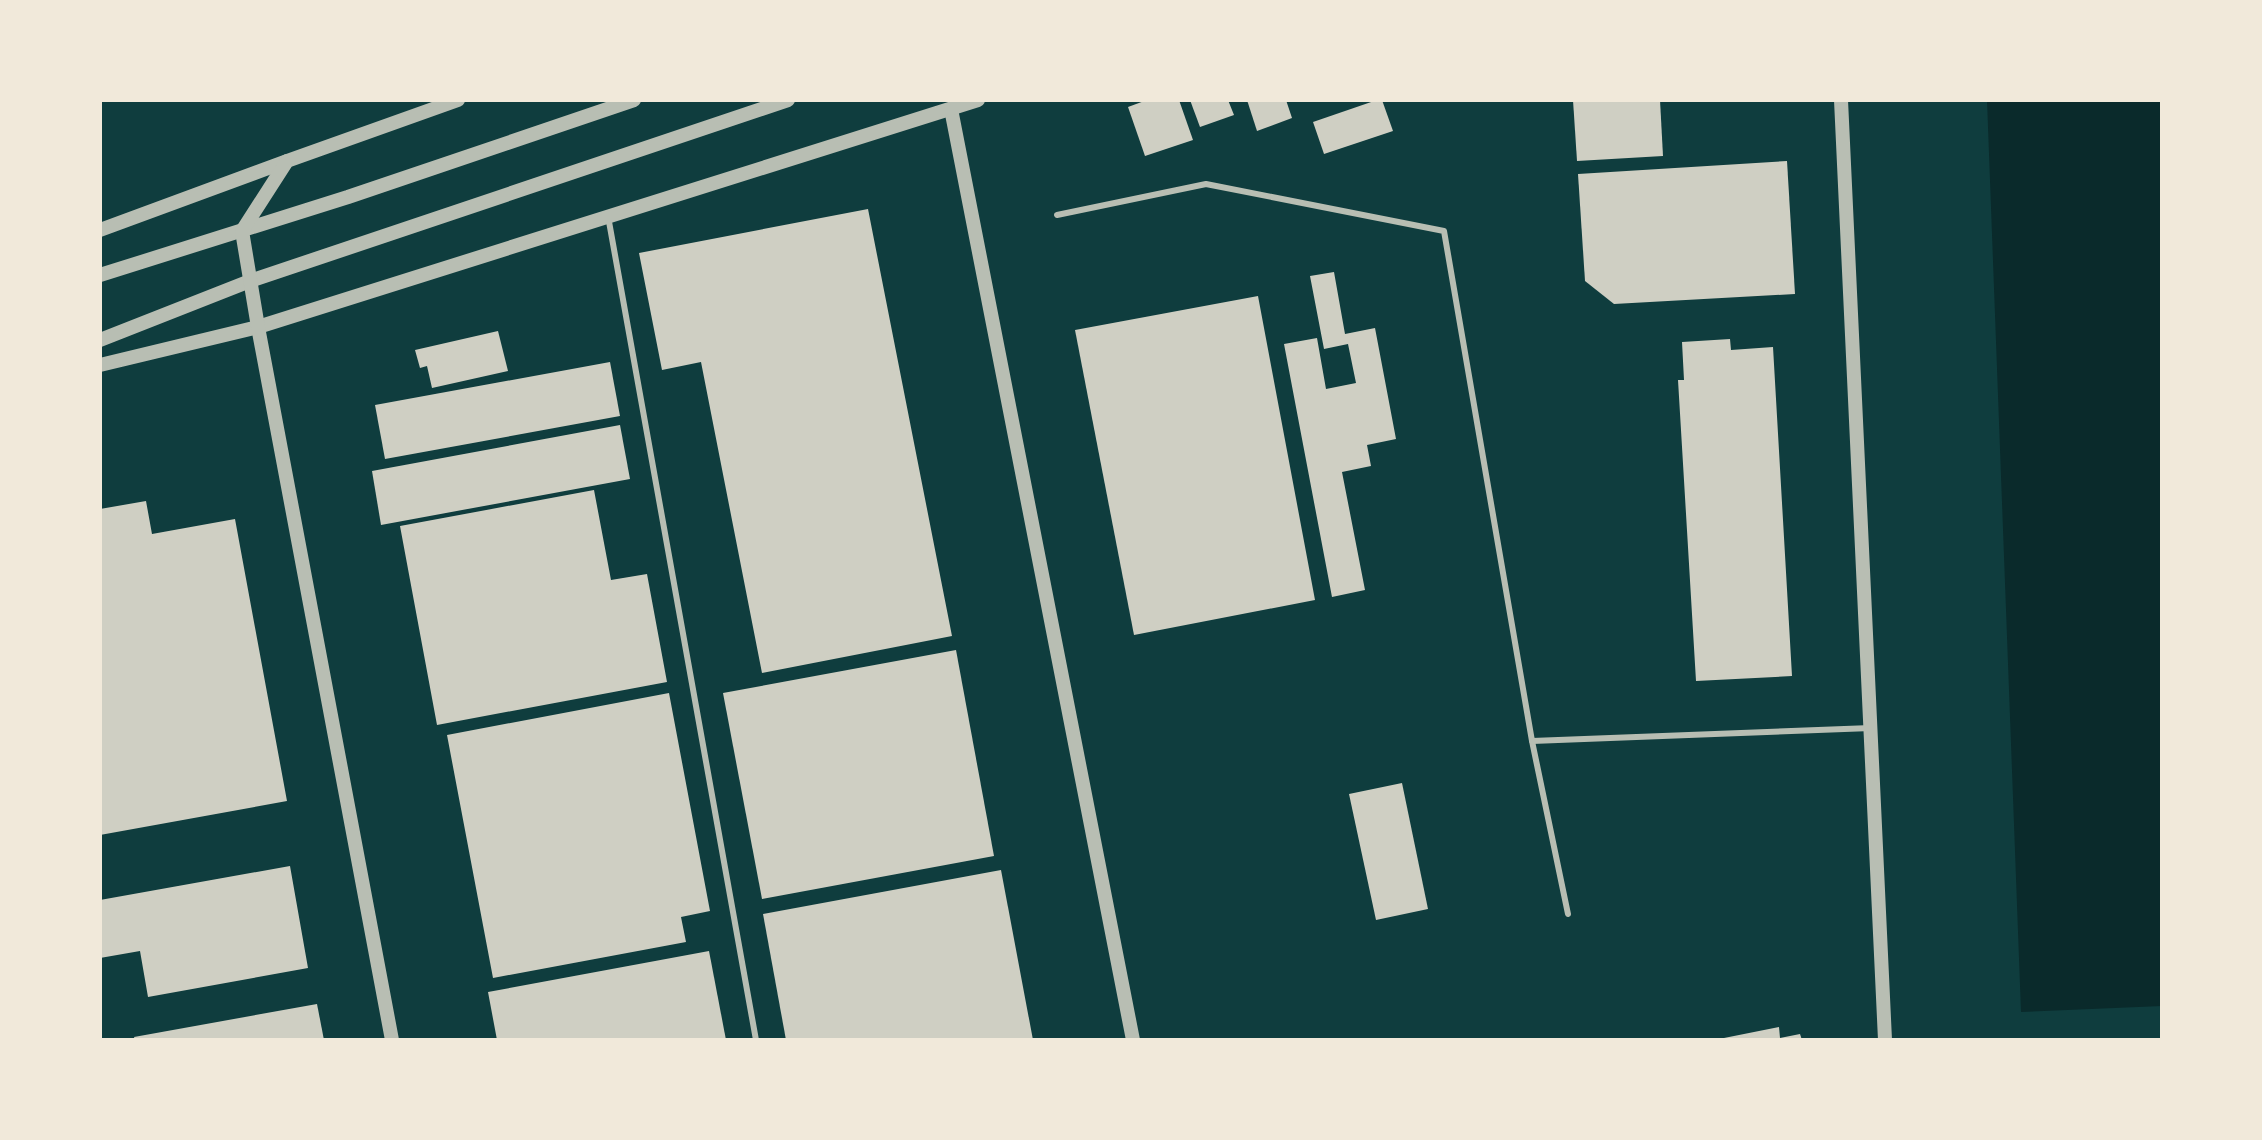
<svg xmlns="http://www.w3.org/2000/svg" width="2262" height="1140" viewBox="0 0 2262 1140" font-family="Karla,sans-serif">
  <style>
    .water { fill: #0a2a2b }
    .building { fill: #cfcfc3 }
    .lines { fill: none; stroke-linecap: round; stroke-linejoin: round }
    .service { stroke: #b8beb3; stroke-width: 6 }
    .tertiary { stroke: #b8beb3; stroke-width: 14 }
  </style>
  <rect width="100%" height="100%" fill="#0f3d3e"/>
  <polygon class="water" points="1987,100 2162,100 2162,1006 2021,1012"/>
  <g class="building">
    <polygon points="1147,100 1179,100 1193,140 1145,156 1128,107"/>
    <polygon points="1190,100 1228,100 1234,115 1200,127"/>
    <polygon points="1247,100 1286,100 1292,118 1257,131"/>
    <polygon points="1377,100 1382,100 1393,131 1324,154 1313,122"/>
    <polygon points="1573,100 1660,100 1663,156 1577,161"/>
    <polygon points="1787,161 1795,294 1614,304 1585,281 1578,174"/>
    <polygon points="868,209 952,636 762,673 701,362 662,370 639,253"/>
    <polygon points="1334,272 1345,334 1375,328 1396,439 1367,445 1371,466 1342,472 1365,590 1332,597 1284,344 1317,338 1326,389 1356,383 1348,344 1324,349 1310,276"/>
    <polygon points="1258,296 1315,600 1134,635 1075,330"/>
    <polygon points="498,331 508,371 432,388 427,366 420,368 415,350"/>
    <polygon points="1730,339 1731,350 1773,347 1792,676 1696,681 1678,380 1684,380 1682,342"/>
    <polygon points="610,362 620,416 385,459 375,405"/>
    <polygon points="620,425 630,479 381,525 372,471"/>
    <polygon points="594,490 611,580 647,574 667,682 437,725 400,526"/>
    <polygon points="146,501 152,534 235,519 287,801 100,835 100,509"/>
    <polygon points="956,650 994,856 762,899 723,693"/>
    <polygon points="669,693 710,911 681,917 686,942 493,978 447,735"/>
    <polygon points="1402,783 1428,909 1376,920 1349,794"/>
    <polygon points="290,866 308,968 148,997 140,951 100,958 100,900"/>
    <polygon points="1001,870 1033,1040 786,1040 763,914"/>
    <polygon points="709,951 726,1040 497,1040 488,992"/>
    <polygon points="317,1004 324,1040 135,1040 134,1037"/>
    <polygon points="1779,1027 1780,1038 1800,1034 1802,1040 1714,1040"/>
  </g>
  <g class="lines">
    <g class="service">
      <polyline points="1057,215 1206,184 1444,231 1532,741 1871,728"/>
      <polyline points="608,216 756,1040"/>
      <polyline points="1532,741 1568,914"/>
    </g>
    <g class="tertiary">
      <polyline points="1841,100 1885,1040"/>
      <polyline points="951,109 1133,1040"/>
      <polyline points="100,230 287,161"/>
      <polyline points="100,275 348,197 634,100"/>
      <polyline points="100,340 250,281 788,100"/>
      <polyline points="100,365 258,327 978,100"/>
      <polyline points="392,1040 258,327 242,231 287,161 458,100"/>
    </g>
  </g>
  <rect width="2262" height="1140" fill="none" stroke="#f1e9da" stroke-width="204"/>
</svg>
